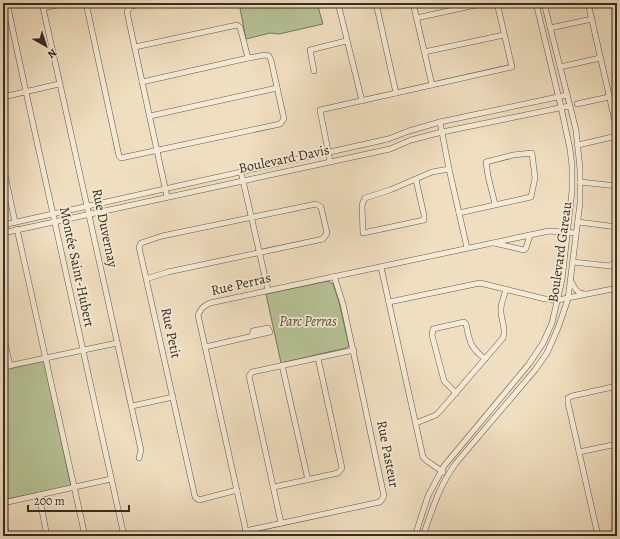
<svg xmlns="http://www.w3.org/2000/svg" width="620" height="539" viewBox="0 0 620 539" font-family="Alegreya,serif">
  <style>
    .green { fill: #b5c295; stroke: #76785c }
    .lines { fill: none; stroke-linecap: round; stroke-linejoin: round }
    .minor-casing { stroke: #655949; stroke-width: 6 }
    .minor { stroke: #f5ead5; stroke-width: 5 }
    .labels { text-anchor: middle; dominant-baseline: central; stroke-width: 3.5; stroke-linejoin: round; paint-order: stroke }
    .street-label { font-size: 14px; fill: #372d22; stroke: #f5ead5 }
    .park-label { font-size: 14px; font-style: italic; fill: #56523f; stroke: #f5ead5 }
  </style>
  <rect width="100%" height="100%" fill="#efdebf"/>
  <filter id="stains"><feTurbulence type="fractalNoise" baseFrequency=".005" numOctaves="4"/><feColorMatrix values="0 0 0 0 .2 0 0 0 0 .09 0 0 0 0 .02 0 0 0 .5 -.17"/></filter>
  <radialGradient id="worn" r=".72"><stop offset=".6" stop-color="#630" stop-opacity="0"/><stop offset="1" stop-color="#630" stop-opacity=".3"/></radialGradient>
  <g class="green">
    <polygon points="239,3 317,3 323,24 279,34 270,33 246,39"/>
    <polygon points="328,281 333,284 339,302 349,346 346,348 281,363 266,294"/>
    <polygon points="44,361 71,486 3,500 3,370"/>
  </g>
  <g class="lines">
    <defs>
      <g id="minor">
        <polyline points="7,3 26,92 124,536"/>
        <polyline points="42,3 141,450 139,458"/>
        <polyline points="86,3 119,156 121,158 280,124 284,119 271,60 269,56 265,55 248,58 142,82"/>
        <polyline points="147,3 131,6 127,12 167,197"/>
        <polyline points="338,3 362,101"/>
        <polyline points="376,3 396,93"/>
        <polyline points="413,3 432,85"/>
        <polyline points="588,3 617,130"/>
        <polyline points="43,8 67,3"/>
        <polyline points="416,18 485,3"/>
        <polyline points="550,28 592,19"/>
        <polyline points="135,47 237,25 240,27 248,58"/>
        <polyline points="424,52 504,35"/>
        <polyline points="560,67 600,58"/>
        <polyline points="314,71 310,50 346,41"/>
        <polyline points="3,97 59,84"/>
        <polyline points="577,104 609,97"/>
        <polyline points="150,116 277,88"/>
        <polyline points="440,122 449,169 467,248"/>
        <polyline points="578,145 617,136"/>
        <polyline points="330,161 320,110 512,67 497,3"/>
        <polyline points="3,165 15,222"/>
        <polyline points="241,172 268,290"/>
        <polyline points="416,180 424,215 424,220 363,233 362,205 365,198 390,190 432,172 449,169"/>
        <polyline points="580,182 617,186"/>
        <polyline points="459,213 531,197 535,178 532,153 513,155 486,162 488,176 495,204"/>
        <polyline points="578,222 617,227"/>
        <polyline points="3,225 388,139 409,131 440,122 567,95"/>
        <polyline points="17,229 85,536"/>
        <polyline points="3,233 390,149 411,140 442,132 569,106"/>
        <polyline points="494,243 524,250 526,248 530,235"/>
        <polyline points="573,262 610,266 615,262 617,239"/>
        <polyline points="381,267 423,457 427,461 443,472"/>
        <polyline points="146,279 168,272 323,239 327,233 321,207 316,204 162,236 141,243 139,247 195,497 199,500 237,490"/>
        <path d="M571,281C574,287 577,294 585,294"/>
        <polyline points="389,302 480,283 545,299 558,300 617,288"/>
        <polyline points="3,333 10,366"/>
        <polyline points="205,347 270,332 268,328 253,331 252,336"/>
        <polyline points="282,365 308,480"/>
        <polyline points="3,367 117,343"/>
        <path d="M456,393L444,381L432,335L433,329L464,322L466,324C470,343 470,347 485,359"/>
        <polyline points="132,406 173,397"/>
        <path d="M416,423L436,415L440,411L503,338C507,328 500,319 501,309C501,302 505,295 506,289"/>
        <polyline points="579,452 617,444"/>
        <polyline points="274,487 338,473 342,468 318,358"/>
        <polyline points="39,495 47,536"/>
        <polyline points="3,503 111,479"/>
        <polyline points="3,518 7,536"/>
        <polyline points="281,523 249,376 252,372 354,350"/>
        <polyline points="245,531 380,502 384,496 343,304 334,276"/>
        <path d="M247,536L198,315C201,308 204,306 210,303L530,235L549,231L576,233"/>
        <polyline points="415,536 428,496 444,466 529,364 543,343 552,323 562,280 572,191 572,166 570,149 561,107 536,3"/>
        <path d="M423,536C432,510 439,486 456,463L535,370L547,353L558,328L568,299L580,203V169L576,130L544,3"/>
        <polyline points="598,536 568,403 568,398 572,396 617,386"/>
      </g>
    </defs>
    <use href="#minor" class="minor-casing"/>
    <use href="#minor" class="minor"/>
  </g>
  <g class="labels">
    <g class="street-label">
      <text transform="translate(284 159) rotate(-12)">Boulevard Davis</text>
      <text transform="translate(105 228) rotate(78)">Rue Duvernay</text>
      <text transform="translate(560 252) rotate(-82)">Boulevard Gareau</text>
      <text transform="translate(77 267) rotate(78)">Montée Saint-Hubert</text>
      <text transform="translate(241 284) rotate(-13)">Rue Perras</text>
      <text transform="translate(171 333) rotate(78)">Rue Petit</text>
      <text transform="translate(388 454) rotate(79)">Rue Pasteur</text>
    </g>
    <g class="park-label">
      <text x="308" y="321">Parc Perras</text>
    </g>
  </g>
  <rect width="620" height="539" fill="none" stroke="#efdebf" stroke-width="16"/>
  <rect x="4" y="4" width="612" height="531" fill="none" stroke="#372d22" stroke-width="2"/>
  <rect x="8" y="8" width="604" height="523" fill="none" stroke="#372d22"/>
  <g transform="translate(46 46) rotate(141)" stroke="#f5ead5" stroke-width="3" paint-order="stroke">
  <path d="M0-3L7 15L0 10L-7 15Z" fill="#372d22"/>
  <text y="-6" font-size="11" font-weight="bold" text-anchor="middle" fill="#372d22">N</text>
  </g>
  <path d="M28 505v6h101v-6" fill="none" stroke="#372d22" stroke-width="2"/>
  <text x="34" y="505" font-size="12" fill="#372d22" stroke="#f5ead5" stroke-width="3" paint-order="stroke">200 m</text>
  <rect width="100%" height="100%" filter="url(#stains)"/>
  <rect width="100%" height="100%" fill="url(#worn)"/>
</svg>
